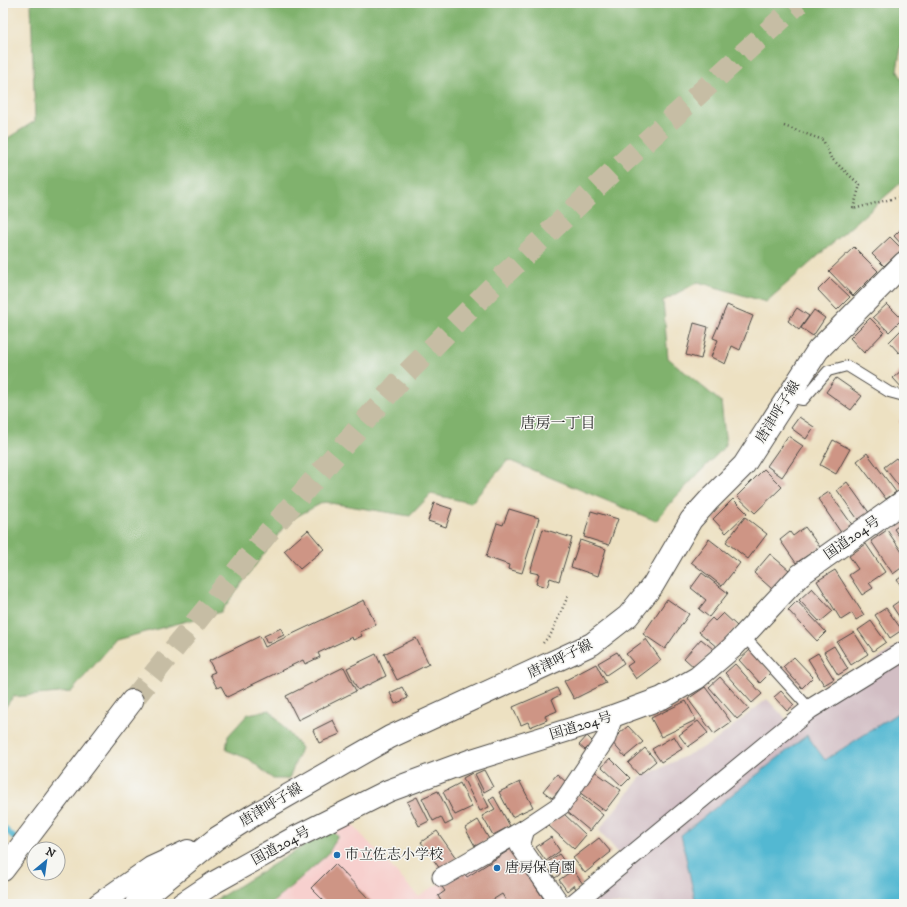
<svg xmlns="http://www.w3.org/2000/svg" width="907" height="907" viewBox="0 0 907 907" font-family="'IM FELL DW Pica','Noto Serif JP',serif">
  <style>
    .built { fill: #f7d0ce }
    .industrial { fill: #d2bec4 }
    .forest { fill: #80b26d; stroke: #566e4c }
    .water { fill: #53b8d2; stroke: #3f727e }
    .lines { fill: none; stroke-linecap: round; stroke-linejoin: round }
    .stream { stroke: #53b8d2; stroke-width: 5.5 }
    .building { fill: #ce9585 }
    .trunk-tunnel { stroke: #c6bda4; stroke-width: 22; stroke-dasharray: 22 11; stroke-linecap: butt }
    .service-casing { stroke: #484642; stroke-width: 12 }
    .minor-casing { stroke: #484642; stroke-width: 21 }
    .primary-casing { stroke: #484642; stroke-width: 24 }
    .trunk-casing { stroke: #484642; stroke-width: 24 }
    .path { stroke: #484642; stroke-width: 2.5; stroke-dasharray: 1 3; stroke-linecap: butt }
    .service { stroke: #fff; stroke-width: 10 }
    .minor { stroke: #fff; stroke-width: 19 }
    .primary { stroke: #fff; stroke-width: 22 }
    .trunk { stroke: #fff; stroke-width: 22 }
    .poi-dot { fill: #1f6fb2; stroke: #f6f6f2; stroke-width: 1.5 }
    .labels { text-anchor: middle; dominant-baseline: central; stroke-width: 3; stroke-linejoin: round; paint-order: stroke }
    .street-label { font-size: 14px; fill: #2b2b2b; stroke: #f6f6f2 }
    .poi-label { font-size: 14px; fill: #2b2b2b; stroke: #f6f6f2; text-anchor: start }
    .neighbourhood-label { font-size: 15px; fill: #2b2b2b; stroke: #f6f6f2 }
  </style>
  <rect width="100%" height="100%" fill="#f6f6f2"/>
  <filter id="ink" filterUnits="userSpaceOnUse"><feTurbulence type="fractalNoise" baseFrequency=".025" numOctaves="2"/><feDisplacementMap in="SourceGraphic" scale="8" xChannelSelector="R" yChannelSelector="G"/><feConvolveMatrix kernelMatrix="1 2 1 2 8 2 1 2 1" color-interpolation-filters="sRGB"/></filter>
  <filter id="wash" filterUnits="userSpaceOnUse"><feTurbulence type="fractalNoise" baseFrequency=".012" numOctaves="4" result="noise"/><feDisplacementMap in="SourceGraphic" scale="16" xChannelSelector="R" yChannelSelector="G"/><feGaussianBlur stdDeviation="0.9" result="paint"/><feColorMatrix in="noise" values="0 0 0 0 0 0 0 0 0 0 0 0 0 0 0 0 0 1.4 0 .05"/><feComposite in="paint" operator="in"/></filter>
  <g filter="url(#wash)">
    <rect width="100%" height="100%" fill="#ede1c2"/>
    <polygon class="built" points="349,821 418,896 512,840 553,904 222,904 238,890"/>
    <polygon class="industrial" points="904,641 904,904 564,904 621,856 599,830 640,778 712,743 767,699 787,720"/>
    <g class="forest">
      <polygon points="31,3 904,3 904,31 897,70 904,82 904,180 766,302 698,282 663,301 668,358 721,402 726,445 675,498 656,521 508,460 471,503 431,494 410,516 324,502 288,521 221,612 116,640 71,692 13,697 3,710 3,141 35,121"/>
      <polygon points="270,710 301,748 289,779 273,779 249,759 226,750 228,736 248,714"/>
      <polygon points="331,829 338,836 328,854 271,904 209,904"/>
    </g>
    <polygon class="water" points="904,709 904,904 696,904 681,835 807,735 825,760"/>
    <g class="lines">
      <g class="stream">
        <polyline points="3,827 19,842"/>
        <polyline points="25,848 34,856"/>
        <polyline points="52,873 56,877"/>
      </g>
    </g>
    <g id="blocks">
      <g class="building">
        <polygon points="904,226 904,245 903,246 894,236"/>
        <polygon points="890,237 902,249 884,266 872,254"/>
        <polygon points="854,247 878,271 853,296 829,271"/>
        <polygon points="830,278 850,297 837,310 818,290"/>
        <polygon points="887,304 902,319 889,332 873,317"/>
        <polygon points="727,305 753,316 740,350 732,346 725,364 711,357 718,340 713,338"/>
        <polygon points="797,308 809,316 799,330 788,321"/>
        <polygon points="814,310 825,318 813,336 801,328"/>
        <polygon points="870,318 884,332 864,353 850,338"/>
        <polygon points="694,323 708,327 701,359 686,355"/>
        <polygon points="904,327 904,348 899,353 889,342"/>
        <polygon points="904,368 904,390 893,378"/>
        <polygon points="836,378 862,396 851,410 826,392"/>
        <polygon points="799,417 814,427 806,439 791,428"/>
        <polygon points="904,418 904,429 899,421"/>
        <polygon points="788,436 803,446 782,477 767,466"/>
        <polygon points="833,440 850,449 836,474 820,465"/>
        <polygon points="867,453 896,492 886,499 857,461"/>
        <polygon points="896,458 904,468 904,487 901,489 884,467"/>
        <polygon points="764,469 782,487 755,513 737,496"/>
        <polygon points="847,482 870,514 859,521 837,490"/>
        <polygon points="829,492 853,526 842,534 818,499"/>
        <polygon points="733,499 747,513 726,533 713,519"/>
        <polygon points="434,503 452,509 446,527 428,521"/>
        <polygon points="509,509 539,518 522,573 508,569 509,565 486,557 497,523 503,525"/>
        <polygon points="591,511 618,519 609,545 584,537"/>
        <polygon points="745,517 767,534 748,559 726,542"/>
        <polygon points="904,522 904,543 894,529"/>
        <polygon points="805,527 820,547 796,563 780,540 790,532 793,536"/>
        <polygon points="543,529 572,538 559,581 550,578 547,587 536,584 539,574 530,572"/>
        <polygon points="308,530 324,549 300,569 284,551"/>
        <polygon points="887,530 904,555 904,566 893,574 871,541"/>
        <polygon points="709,539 740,563 722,586 691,562"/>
        <polygon points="580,540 606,549 598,576 571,567"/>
        <polygon points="866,544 885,572 869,583 873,588 862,595 849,575 858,569 849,556"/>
        <polygon points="770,554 789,570 772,589 754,573"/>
        <polygon points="835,570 864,615 856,620 852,613 841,620 817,581"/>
        <polygon points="702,573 728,593 709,617 699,609 706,600 691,588"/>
        <polygon points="904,575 904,590 897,580"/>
        <polygon points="812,588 833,611 820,622 799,600"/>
        <polygon points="667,599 689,614 665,649 643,634"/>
        <polygon points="902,599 904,602 904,624 892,606"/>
        <polygon points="364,600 376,625 360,632 362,636 353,640 352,637 318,653 320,657 305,664 303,660 227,697 221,686 217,688 210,674 215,672 209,661 260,636 265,647"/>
        <polygon points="797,601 826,632 817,641 788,610"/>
        <polygon points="886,608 902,630 890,638 875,615"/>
        <polygon points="723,613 737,626 718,648 699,632 712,618 715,621"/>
        <polygon points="871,621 886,642 873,651 858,630"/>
        <polygon points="281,628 284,635 267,643 264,636"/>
        <polygon points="854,632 868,654 851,665 837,642"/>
        <polygon points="416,638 429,664 397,680 384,654"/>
        <polygon points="646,639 661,660 636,679 627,666 633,662 626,654"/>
        <polygon points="701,639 713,649 696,669 684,658"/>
        <polygon points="834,646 848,669 838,675 824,652"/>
        <polygon points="750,650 771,672 760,683 739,660"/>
        <polygon points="617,652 624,663 606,675 598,663"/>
        <polygon points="818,653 834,679 824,685 808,659"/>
        <polygon points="376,654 386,676 358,690 347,668"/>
        <polygon points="794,657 813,677 802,688 783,667"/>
        <polygon points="596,664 606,683 574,699 564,681"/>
        <polygon points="735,664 762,694 752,703 725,673"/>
        <polygon points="344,667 356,691 298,720 286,696"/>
        <polygon points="720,677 749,709 737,719 709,687"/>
        <polygon points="402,687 408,698 395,704 390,693"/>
        <polygon points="705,687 731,722 714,734 688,699"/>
        <polygon points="557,688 560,695 552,699 557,711 545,716 547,720 530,727 528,722 521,725 513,707"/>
        <polygon points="781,691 794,705 787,711 774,697"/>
        <polygon points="686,701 696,720 661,737 651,718"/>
        <polygon points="333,720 340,734 319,743 313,730"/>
        <polygon points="698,721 708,733 688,747 679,735"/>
        <polygon points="628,726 643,742 625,757 611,741"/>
        <polygon points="587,736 593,742 585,750 579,745"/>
        <polygon points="674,736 682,749 661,762 652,749"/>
        <polygon points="645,748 656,761 639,775 628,763"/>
        <polygon points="610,758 630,778 622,786 602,767"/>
        <polygon points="484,770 493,787 484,792 475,774"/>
        <polygon points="594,771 621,790 605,811 579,792"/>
        <polygon points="472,773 489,807 480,811 463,778"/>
        <polygon points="557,774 566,782 552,798 543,791"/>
        <polygon points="520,782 533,807 512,817 499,792"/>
        <polygon points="460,783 472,807 455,815 443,792"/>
        <polygon points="438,791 453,821 445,825 441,817 433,821 422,798"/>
        <polygon points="577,794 603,815 590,831 565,810"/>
        <polygon points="417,797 429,821 419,826 407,802"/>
        <polygon points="494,797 510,826 493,835 482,816 495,809 489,800"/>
        <polygon points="562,812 586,835 574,849 549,826"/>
        <polygon points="478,820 489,839 475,846 465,828"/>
        <polygon points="437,831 456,858 440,869 421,842"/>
        <polygon points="551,837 560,851 546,861 536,847"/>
        <polygon points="599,838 611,852 585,873 573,858"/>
        <polygon points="511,849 547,904 508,904 502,894 486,904 443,904 438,896 445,891 442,887 464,873 467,877"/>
        <polygon points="559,854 569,868 555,878 545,864"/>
        <polygon points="335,864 374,904 327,904 311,888"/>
        <polygon points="573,870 583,884 576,889 574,885 567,891 559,880"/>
      </g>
    </g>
  </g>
  <g filter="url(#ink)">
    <use href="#blocks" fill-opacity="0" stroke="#484642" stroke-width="1"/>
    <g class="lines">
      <polyline class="trunk-tunnel" points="132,701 266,535 404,376 503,276 616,169 799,3"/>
      <defs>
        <g id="service">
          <polyline points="787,397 803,400 828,371 847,366 889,392 904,396"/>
          <polyline points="743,635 810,709"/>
        </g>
        <g id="minor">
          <polyline points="525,829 520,846 560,904"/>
          <polyline points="442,877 525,829 561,805 606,738 613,716"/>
          <polyline points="573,904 810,709 904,651"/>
        </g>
        <g id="primary">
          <polyline points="99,904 151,868 188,851"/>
          <polyline points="136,904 217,838 252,816 390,737 592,644 628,616 653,585 691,520 709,500 744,465 818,350 904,263"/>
        </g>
        <g id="trunk">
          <polyline points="3,870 132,701"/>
          <polyline points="182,904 215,882 294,838 388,791 469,761 613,716 662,698 697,678 732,648 800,575 904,501"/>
        </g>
      </defs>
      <use href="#service" class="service-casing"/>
      <use href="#minor" class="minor-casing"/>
      <use href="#primary" class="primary-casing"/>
      <use href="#trunk" class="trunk-casing"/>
      <g class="path">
        <polyline points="784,126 823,140 831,158 860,185 853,209 899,197 904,192"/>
        <polyline points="543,643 551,634 568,596"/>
      </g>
      <use href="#service" class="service"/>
      <use href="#minor" class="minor"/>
      <use href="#primary" class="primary"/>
      <use href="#trunk" class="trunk"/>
    </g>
  </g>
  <g class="poi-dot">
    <circle cx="337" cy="855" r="4"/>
    <circle cx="497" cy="868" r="4"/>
  </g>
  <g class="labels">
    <g class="street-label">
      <text transform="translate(778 412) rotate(-58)">唐津呼子線</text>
      <text transform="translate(852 538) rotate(-35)">国道204号</text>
      <text transform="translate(560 659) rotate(-26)">唐津呼子線</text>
      <text transform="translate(581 726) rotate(-17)">国道204号</text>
      <text transform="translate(271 805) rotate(-31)">唐津呼子線</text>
      <text transform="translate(281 846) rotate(-29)">国道204号</text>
    </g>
    <g class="poi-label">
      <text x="345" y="855">市立佐志小学校</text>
      <text x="505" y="868">唐房保育園</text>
    </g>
    <g class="neighbourhood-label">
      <text x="558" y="423">唐房一丁目</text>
    </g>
  </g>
  <rect width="907" height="907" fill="none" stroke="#f6f6f2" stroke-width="16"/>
  <g transform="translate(46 861) rotate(29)"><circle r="19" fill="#f6f6f2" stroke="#a5a5a2"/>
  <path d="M0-3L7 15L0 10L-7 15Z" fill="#1f6fb2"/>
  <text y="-6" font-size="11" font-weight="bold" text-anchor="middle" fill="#2b2b2b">N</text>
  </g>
</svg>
